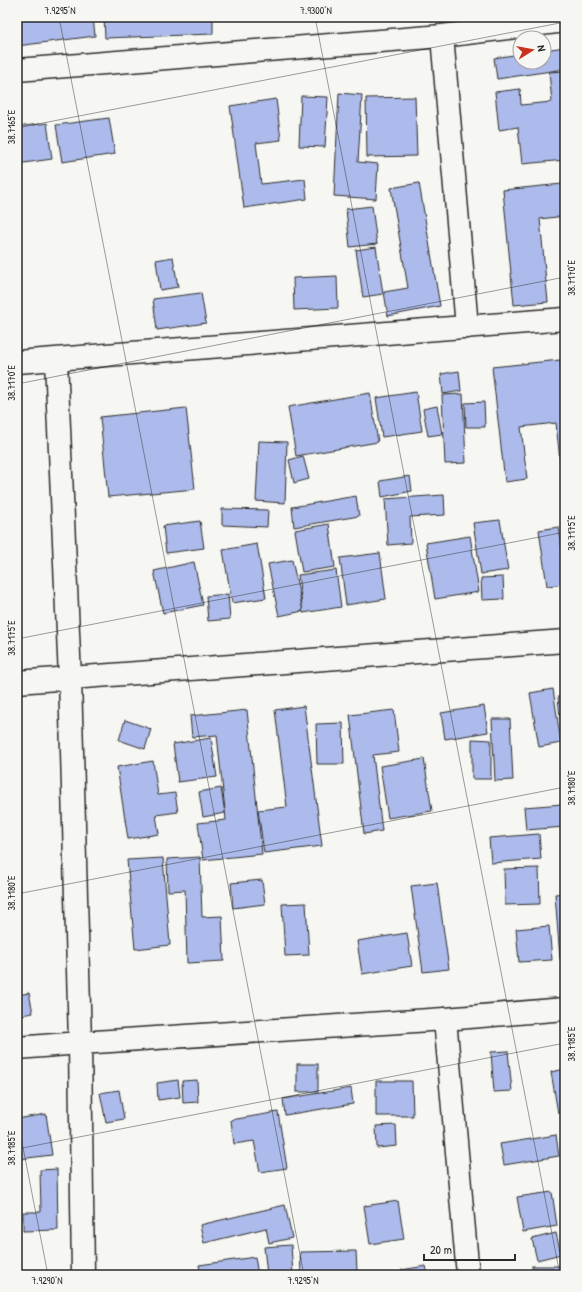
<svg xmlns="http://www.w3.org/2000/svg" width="582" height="1292" viewBox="0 0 582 1292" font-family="'Patrick Hand',sans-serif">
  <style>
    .building { fill: #acbbeb; stroke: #2b2b2b }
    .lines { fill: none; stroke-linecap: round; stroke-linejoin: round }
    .street-casing { stroke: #2b2b2b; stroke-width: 25 }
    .street { stroke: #f6f6f2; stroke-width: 22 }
    .ticks { fill: none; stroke: #2b2b2b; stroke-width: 1; stroke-opacity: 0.45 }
    .neatline { fill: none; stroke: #2b2b2b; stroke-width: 1.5 }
    .ticks-label { font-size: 10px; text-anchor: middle; fill: #2b2b2b }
  </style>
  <rect width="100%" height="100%" fill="#f6f6f2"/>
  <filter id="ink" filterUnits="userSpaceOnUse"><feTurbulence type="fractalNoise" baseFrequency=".025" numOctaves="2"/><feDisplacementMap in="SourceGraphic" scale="8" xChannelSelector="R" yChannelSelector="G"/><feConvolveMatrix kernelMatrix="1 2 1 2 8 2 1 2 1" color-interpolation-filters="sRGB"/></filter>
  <g filter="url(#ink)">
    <g class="building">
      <polygon points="24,17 93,17 95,36 17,46 17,18"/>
      <polygon points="104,17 213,17 213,34 105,38"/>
      <polygon points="565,47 565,69 497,79 494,58 520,54 520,62 544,62 544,50"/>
      <polygon points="565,71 565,160 522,164 518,127 499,130 495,92 520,89 521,105 552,102 549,72"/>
      <polygon points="339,93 362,95 358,162 378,164 376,199 334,196"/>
      <polygon points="301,96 328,97 325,147 299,146"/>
      <polygon points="415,97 417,156 367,157 366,98"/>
      <polygon points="276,99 281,140 256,143 261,184 305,179 307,199 244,208 230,106"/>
      <polygon points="109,118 115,154 62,162 56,125"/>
      <polygon points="47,123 52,159 17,164 17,127"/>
      <polygon points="419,183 440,306 388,316 384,292 408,288 391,188"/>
      <polygon points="562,184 565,216 540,219 548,302 514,305 503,190"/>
      <polygon points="372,206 377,244 350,247 346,209"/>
      <polygon points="376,247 383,294 363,297 356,250"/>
      <polygon points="173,257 178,287 160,290 156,260"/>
      <polygon points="337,276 338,308 294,310 293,278"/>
      <polygon points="201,293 206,323 157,330 153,299"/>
      <polygon points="560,360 561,371 565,370 565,470 561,470 556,423 521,427 527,479 505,482 492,367"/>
      <polygon points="459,371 461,391 443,394 441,374"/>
      <polygon points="416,392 422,431 382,437 376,398"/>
      <polygon points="370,393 378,442 296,456 288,407"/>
      <polygon points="463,394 466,463 445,464 442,395"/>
      <polygon points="484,402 485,427 466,427 465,403"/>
      <polygon points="437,406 442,434 428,436 423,409"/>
      <polygon points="186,408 195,489 108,497 100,417"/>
      <polygon points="259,441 287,442 285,503 256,501"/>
      <polygon points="303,456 309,479 294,483 289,460"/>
      <polygon points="410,476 412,491 382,497 380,481"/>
      <polygon points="444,495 445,515 410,517 411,543 388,545 385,499"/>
      <polygon points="356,496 359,516 294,527 292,507"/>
      <polygon points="222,509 268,510 267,527 222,525"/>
      <polygon points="500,520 508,570 481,574 473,523"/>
      <polygon points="200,521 204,548 166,553 163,526"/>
      <polygon points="329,524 335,567 302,572 295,530"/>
      <polygon points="559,527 565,572 565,584 547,586 539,530"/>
      <polygon points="470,536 479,592 435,599 426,543"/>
      <polygon points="257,544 266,598 232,603 223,550"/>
      <polygon points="380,553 386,599 346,605 340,558"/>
      <polygon points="292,560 303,611 279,616 268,564"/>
      <polygon points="194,562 203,605 163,613 154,571"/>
      <polygon points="336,570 341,607 303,613 298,575"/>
      <polygon points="503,577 504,599 482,600 481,578"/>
      <polygon points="228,594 230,619 208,621 206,596"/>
      <polygon points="553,689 561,743 539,747 530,693"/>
      <polygon points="565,696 565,726 561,727 558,697"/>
      <polygon points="304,706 322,846 264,853 258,810 287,807 275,710"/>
      <polygon points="484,706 488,732 445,739 441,713"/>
      <polygon points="247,710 262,854 203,860 198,823 226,820 217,735 192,737 190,716"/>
      <polygon points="394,710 399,752 373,755 382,831 364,834 350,715"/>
      <polygon points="492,719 510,719 513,780 495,781"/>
      <polygon points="125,720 151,729 145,749 119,740"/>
      <polygon points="343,723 344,764 317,764 316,724"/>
      <polygon points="211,738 217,777 178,782 173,744"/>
      <polygon points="472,739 491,740 491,779 472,779"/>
      <polygon points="424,759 432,811 388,818 380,766"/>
      <polygon points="153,761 158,795 175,793 178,812 156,815 159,834 128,839 117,767"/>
      <polygon points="221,788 225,813 203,817 199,792"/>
      <polygon points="563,804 565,827 526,830 524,807"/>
      <polygon points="539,834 541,859 491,863 489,838"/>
      <polygon points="200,857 202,917 222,916 224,961 187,963 185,890 168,891 167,859"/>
      <polygon points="163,858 170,945 135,949 127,860"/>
      <polygon points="539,868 540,904 505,905 504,869"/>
      <polygon points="262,880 265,904 233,908 231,883"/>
      <polygon points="437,883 449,969 423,972 411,886"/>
      <polygon points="565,893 565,959 560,959 555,894"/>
      <polygon points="306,903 309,955 285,956 282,904"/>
      <polygon points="549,926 552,960 519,962 516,929"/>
      <polygon points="407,933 412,966 362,974 357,941"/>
      <polygon points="29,993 33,1013 17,1016 17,995"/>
      <polygon points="508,1051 512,1091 494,1092 491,1052"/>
      <rect x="297" y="1064" width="21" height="28"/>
      <polygon points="565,1069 565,1112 558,1113 551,1072"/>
      <polygon points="178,1080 180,1097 158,1100 157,1083"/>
      <polygon points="197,1080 198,1102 183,1103 182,1081"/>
      <polygon points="376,1081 412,1081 413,1116 376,1116"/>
      <polygon points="351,1088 353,1104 285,1115 283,1099"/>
      <polygon points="119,1090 124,1119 106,1122 100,1093"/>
      <polygon points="278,1112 287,1168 260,1172 254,1141 234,1144 231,1120"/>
      <polygon points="46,1114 52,1155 19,1159 17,1146 17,1119"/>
      <polygon points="396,1125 397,1146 377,1148 376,1126"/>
      <polygon points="556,1135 559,1156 504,1165 500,1144"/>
      <polygon points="57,1169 58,1230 23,1231 23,1212 41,1212 40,1170"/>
      <polygon points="552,1192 557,1226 523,1232 517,1197"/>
      <polygon points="398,1201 404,1239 370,1244 364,1206"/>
      <polygon points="285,1205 292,1238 269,1243 266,1228 204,1243 200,1225"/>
      <polygon points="556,1233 561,1254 537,1260 532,1239"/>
      <polygon points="291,1245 293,1275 267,1275 264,1247"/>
      <polygon points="356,1251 357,1271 301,1273 300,1252"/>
      <polygon points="255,1257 258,1275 201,1275 199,1265"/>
      <polygon points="426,1266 428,1275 402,1275 401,1270"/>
      <rect x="532" y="1266" width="33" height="9"/>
    </g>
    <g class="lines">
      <defs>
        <g id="street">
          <polyline points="442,36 467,327"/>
          <polyline points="17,70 442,36 565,21"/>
          <polyline points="56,360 70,678 80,1043 83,1275"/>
          <polyline points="17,362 565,319"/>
          <polyline points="17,682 565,641"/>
          <polyline points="445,1019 468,1275"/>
          <polyline points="17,1048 80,1043 445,1019 565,1009"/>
        </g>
      </defs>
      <use href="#street" class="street-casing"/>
      <use href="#street" class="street"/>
    </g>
  </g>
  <path class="ticks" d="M59,17L304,1275M315,17L560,1275M17,128L565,22M17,384L565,277M17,639L565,532M17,894L565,787M17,1117L48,1275M17,1149L565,1043"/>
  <rect width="582" height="1292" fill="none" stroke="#f6f6f2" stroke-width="44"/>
  <g transform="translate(532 50) rotate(79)"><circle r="19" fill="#f6f6f2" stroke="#a5a5a2"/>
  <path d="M0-3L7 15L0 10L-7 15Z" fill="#c8321e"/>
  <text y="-6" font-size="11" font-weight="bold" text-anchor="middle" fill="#2b2b2b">N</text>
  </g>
  <path d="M424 1254v6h91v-6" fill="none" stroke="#2b2b2b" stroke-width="2"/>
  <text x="430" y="1254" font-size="12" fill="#2b2b2b" stroke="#f6f6f2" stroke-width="3" paint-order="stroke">20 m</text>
  <rect x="22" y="22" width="538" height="1248" class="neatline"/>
  <g class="ticks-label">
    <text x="60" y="14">7.9295°N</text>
    <text x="316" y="14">7.9300°N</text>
    <text transform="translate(11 127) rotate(-90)" y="4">38.7165°E</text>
    <text transform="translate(571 278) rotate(-90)" y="4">38.7170°E</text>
    <text transform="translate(11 383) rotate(-90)" y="4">38.7170°E</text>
    <text transform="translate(571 533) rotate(-90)" y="4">38.7175°E</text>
    <text transform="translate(11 638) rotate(-90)" y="4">38.7175°E</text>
    <text transform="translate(571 788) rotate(-90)" y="4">38.7180°E</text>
    <text transform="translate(11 893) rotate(-90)" y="4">38.7180°E</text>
    <text transform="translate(571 1044) rotate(-90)" y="4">38.7185°E</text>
    <text transform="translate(11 1148) rotate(-90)" y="4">38.7185°E</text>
    <text x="47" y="1284">7.9290°N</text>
    <text x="303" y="1284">7.9295°N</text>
  </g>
</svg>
